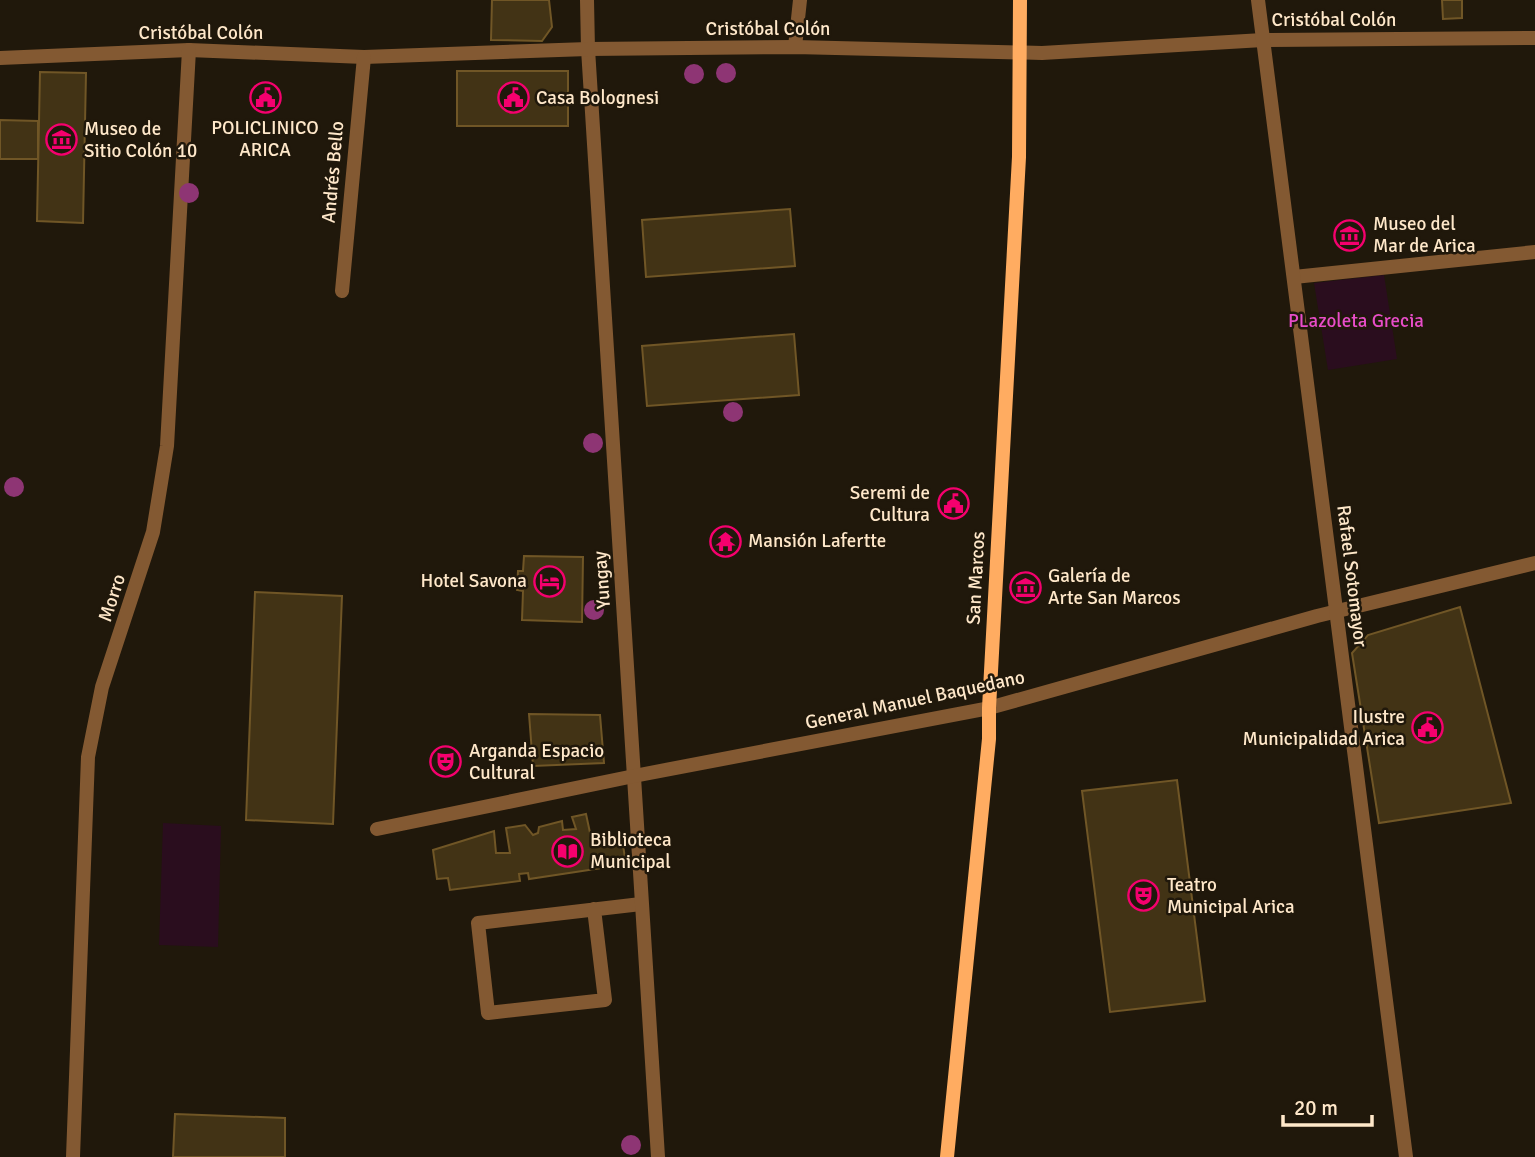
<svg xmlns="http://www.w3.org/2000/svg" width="1535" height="1157" viewBox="0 0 1535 1157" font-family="Signika,sans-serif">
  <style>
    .green { fill: #2a0d1e }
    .building { fill: #423315; stroke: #705626; stroke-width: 2 }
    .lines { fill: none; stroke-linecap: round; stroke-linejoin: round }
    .service { stroke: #835932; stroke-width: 14 }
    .pedestrian { stroke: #835932; stroke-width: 14 }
    .minor { stroke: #835932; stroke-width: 14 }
    .tertiary { stroke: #835932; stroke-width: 14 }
    .secondary { stroke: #ffac61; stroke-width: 14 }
    .tree { fill: #8e3574 }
    .labels { text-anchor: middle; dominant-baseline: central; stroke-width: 5; stroke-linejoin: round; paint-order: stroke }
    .street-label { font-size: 19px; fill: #ffe8ca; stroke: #20180b }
    .poi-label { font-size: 19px; fill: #ffe8ca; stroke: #20180b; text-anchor: start }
    .park-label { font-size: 19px; fill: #e84dc9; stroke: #20180b }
  </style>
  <rect width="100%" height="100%" fill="#20180b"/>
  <g class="green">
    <polygon points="1384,275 1397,359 1328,370 1314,283"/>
    <polygon points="163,823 221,826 218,947 159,945"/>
  </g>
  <g class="building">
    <polygon points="492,0 549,0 552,27 542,41 491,40"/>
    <polygon points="1442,0 1462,0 1462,18 1443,19"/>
    <rect x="457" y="71" width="111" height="55"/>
    <polygon points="40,72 86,73 83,223 37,221"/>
    <polygon points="0,120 38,121 38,159 0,159"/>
    <polygon points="790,209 795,266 646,277 642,220"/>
    <polygon points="794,334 799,395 647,406 642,346"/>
    <polygon points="524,556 583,557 582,622 522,620 523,591 517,590 518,571 523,571"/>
    <polygon points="255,592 342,596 333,824 246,820"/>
    <polygon points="1460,607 1511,803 1379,823 1352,653 1368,635"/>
    <polygon points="529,714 600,715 604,763 533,766"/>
    <polygon points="1177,780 1205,1001 1110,1012 1082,791"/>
    <polygon points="586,814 592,842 623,845 625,858 607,859 609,867 529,879 528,873 519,874 520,881 450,890 448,878 437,879 433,850 494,831 496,853 510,853 506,828 525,825 533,835 538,833 539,827 562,821 563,830 576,829 572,817"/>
    <polygon points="175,1114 285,1118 285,1157 173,1157"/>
  </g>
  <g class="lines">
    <polyline class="service" points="594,909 605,1000 488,1013 478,923 641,904"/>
    <polyline class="pedestrian" points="1294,277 1535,252"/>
    <g class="minor">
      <polyline points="587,0 588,49 658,1157"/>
      <polyline points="795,47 800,0"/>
      <polyline points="0,58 189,50 364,57 588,49 795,47 1042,53 1263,40 1535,38"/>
      <polyline points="342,291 364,57"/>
      <polyline points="377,829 634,776 989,708 1317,616 1535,563"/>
      <polyline points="73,1157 88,757 102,687 153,532 167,446 189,50"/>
    </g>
    <polyline class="tertiary" points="1258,0 1406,1157"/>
    <polyline class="secondary" points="947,1157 989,739 989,708 1019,157 1020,0"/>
  </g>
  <g class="tree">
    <circle cx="726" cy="73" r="10"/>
    <circle cx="694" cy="74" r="10"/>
    <circle cx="189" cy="193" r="10"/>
    <circle cx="733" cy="412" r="10"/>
    <circle cx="593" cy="443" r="10"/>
    <circle cx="14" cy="487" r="10"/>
    <circle cx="594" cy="610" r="10"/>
    <circle cx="631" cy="1145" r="10"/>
  </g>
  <defs>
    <symbol id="civic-ring" viewBox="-11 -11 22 22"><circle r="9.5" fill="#20180b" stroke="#f5006e" stroke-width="1.5"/><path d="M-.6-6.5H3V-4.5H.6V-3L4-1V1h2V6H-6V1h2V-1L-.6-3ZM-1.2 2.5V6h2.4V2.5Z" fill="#f5006e"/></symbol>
    <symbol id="museum-ring" viewBox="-11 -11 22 22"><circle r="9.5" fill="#20180b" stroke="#f5006e" stroke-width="1.5"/><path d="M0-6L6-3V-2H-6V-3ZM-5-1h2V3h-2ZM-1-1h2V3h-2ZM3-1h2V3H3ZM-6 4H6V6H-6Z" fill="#f5006e"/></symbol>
    <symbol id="temple-ring" viewBox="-11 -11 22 22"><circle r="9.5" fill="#20180b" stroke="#f5006e" stroke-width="1.5"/><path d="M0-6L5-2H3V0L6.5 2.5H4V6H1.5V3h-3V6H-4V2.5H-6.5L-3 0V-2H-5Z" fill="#f5006e"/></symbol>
    <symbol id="hotel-ring" viewBox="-11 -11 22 22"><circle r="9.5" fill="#20180b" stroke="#f5006e" stroke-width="1.5"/><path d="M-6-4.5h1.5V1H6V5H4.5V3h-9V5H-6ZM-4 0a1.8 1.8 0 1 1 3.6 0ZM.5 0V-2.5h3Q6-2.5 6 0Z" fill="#f5006e"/></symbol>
    <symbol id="theatre-ring" viewBox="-11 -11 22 22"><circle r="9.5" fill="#20180b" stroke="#f5006e" stroke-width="1.5"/><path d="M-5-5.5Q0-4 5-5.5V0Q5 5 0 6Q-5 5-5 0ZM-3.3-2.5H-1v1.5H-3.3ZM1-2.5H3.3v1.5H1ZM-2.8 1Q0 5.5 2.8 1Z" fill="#f5006e"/></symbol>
    <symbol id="library-ring" viewBox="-11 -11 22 22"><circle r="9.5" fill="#20180b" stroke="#f5006e" stroke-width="1.5"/><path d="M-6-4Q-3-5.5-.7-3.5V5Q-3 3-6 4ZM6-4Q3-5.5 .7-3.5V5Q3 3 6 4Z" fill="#f5006e"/></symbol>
  </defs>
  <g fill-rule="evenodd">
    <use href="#civic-ring" x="248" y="80" width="35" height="35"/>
    <use href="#civic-ring" x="496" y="80" width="35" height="35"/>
    <use href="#museum-ring" x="44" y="122" width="35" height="35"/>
    <use href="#museum-ring" x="1332" y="218" width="35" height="35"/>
    <use href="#civic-ring" x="936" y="486" width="35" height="35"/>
    <use href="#temple-ring" x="708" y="524" width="35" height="35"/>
    <use href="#hotel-ring" x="532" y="564" width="35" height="35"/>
    <use href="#museum-ring" x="1008" y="570" width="35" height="35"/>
    <use href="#civic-ring" x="1410" y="710" width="35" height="35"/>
    <use href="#theatre-ring" x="428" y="744" width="35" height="35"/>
    <use href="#library-ring" x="550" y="834" width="35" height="35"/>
    <use href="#theatre-ring" x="1126" y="878" width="35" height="35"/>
  </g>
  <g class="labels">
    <g class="street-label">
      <text x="1334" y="20">Cristóbal Colón</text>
      <text x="768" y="29">Cristóbal Colón</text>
      <text x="201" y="33">Cristóbal Colón</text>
      <text transform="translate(333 172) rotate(-85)">Andrés Bello</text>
      <text transform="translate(1352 576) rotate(83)">Rafael Sotomayor</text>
      <text transform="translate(976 578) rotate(-87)">San Marcos</text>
      <text transform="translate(602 580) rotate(-94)">Yungay</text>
      <text transform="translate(112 598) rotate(-72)">Morro</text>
      <text transform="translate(915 700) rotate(-12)">General Manuel Baquedano</text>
    </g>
    <g class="poi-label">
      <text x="536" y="98">Casa Bolognesi</text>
      <text x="265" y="128" text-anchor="middle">POLICLINICO<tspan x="265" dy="22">ARICA</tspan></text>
      <text x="84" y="129">Museo de<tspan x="84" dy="22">Sitio Colón 10</tspan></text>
      <text x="1373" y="224">Museo del<tspan x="1373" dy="22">Mar de Arica</tspan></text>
      <text x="930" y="493" text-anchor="end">Seremi de<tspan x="930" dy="22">Cultura</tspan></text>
      <text x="748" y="541">Mansión Lafertte</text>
      <text x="1048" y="576">Galería de<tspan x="1048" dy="22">Arte San Marcos</tspan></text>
      <text x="527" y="581" text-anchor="end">Hotel Savona</text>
      <text x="1405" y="717" text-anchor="end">Ilustre<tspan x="1405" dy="22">Municipalidad Arica</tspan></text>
      <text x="469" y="751">Arganda Espacio<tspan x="469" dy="22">Cultural</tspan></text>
      <text x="590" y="840">Biblioteca<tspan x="590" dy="22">Municipal</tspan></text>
      <text x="1167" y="885">Teatro<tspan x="1167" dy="22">Municipal Arica</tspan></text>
    </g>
    <g class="park-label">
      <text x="1356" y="321">PLazoleta Grecia</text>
    </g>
  </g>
  <path d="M1283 1115v10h89v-10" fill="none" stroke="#ffe8ca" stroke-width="3.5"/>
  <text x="1294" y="1115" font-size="21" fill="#ffe8ca" stroke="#20180b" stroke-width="5" paint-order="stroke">20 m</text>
</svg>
